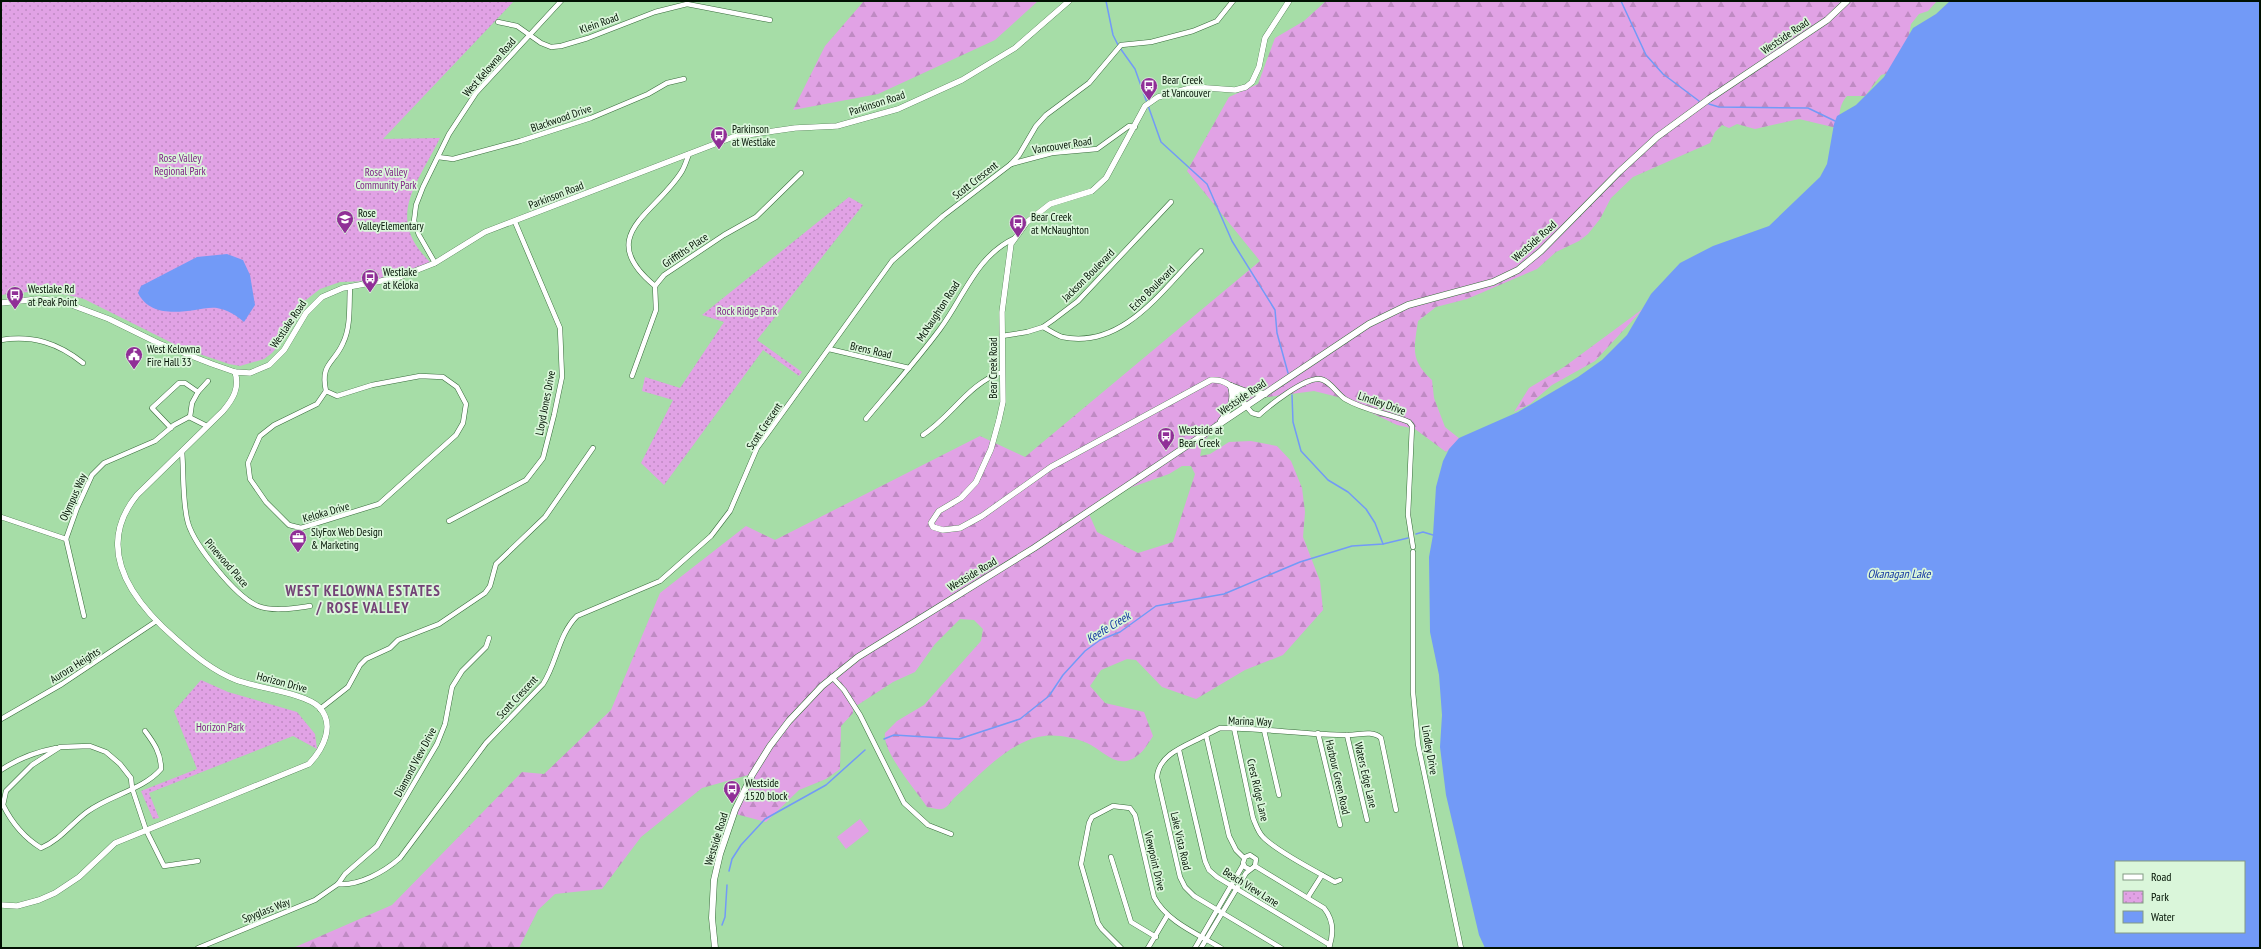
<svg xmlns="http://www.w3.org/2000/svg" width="2261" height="949" viewBox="0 0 2261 949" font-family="'PT Sans Narrow',sans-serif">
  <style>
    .forest { fill: url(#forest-firs); fill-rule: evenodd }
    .park { fill: url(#park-dots) }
    .garden { fill: #e1a2e5 }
    .water { fill: #729af7; fill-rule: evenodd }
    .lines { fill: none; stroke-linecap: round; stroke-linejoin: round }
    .stream { stroke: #729af7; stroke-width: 1.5 }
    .minor-casing { stroke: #386b3b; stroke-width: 5.5 }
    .tertiary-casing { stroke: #386b3b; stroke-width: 6 }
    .secondary-casing { stroke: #386b3b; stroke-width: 7 }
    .minor { stroke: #fff; stroke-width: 4.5 }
    .tertiary { stroke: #fff; stroke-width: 5.5 }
    .secondary { stroke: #fff; stroke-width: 6 }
    .labels { text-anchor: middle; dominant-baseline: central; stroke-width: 3.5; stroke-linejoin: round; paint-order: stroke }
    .street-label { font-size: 11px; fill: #011102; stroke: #daf6da }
    .poi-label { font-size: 11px; fill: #011102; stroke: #daf6da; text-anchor: start }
    .park-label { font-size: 11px; fill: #7f2286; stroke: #daf6da }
    .water-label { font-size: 12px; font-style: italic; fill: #1739a2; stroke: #daf6da }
    .district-label { font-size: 15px; font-weight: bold; letter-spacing: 1px; fill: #734276; stroke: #daf6da }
  </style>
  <defs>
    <pattern id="forest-firs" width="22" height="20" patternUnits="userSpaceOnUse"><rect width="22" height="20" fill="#e1a2e5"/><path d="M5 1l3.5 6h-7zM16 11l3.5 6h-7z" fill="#bf8ac3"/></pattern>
    <pattern id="park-dots" width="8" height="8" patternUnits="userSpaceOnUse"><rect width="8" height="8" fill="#e1a2e5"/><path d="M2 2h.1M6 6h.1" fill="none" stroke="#bf8ac3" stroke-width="1.8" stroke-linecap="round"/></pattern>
  </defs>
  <rect width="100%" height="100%" fill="#a6dda7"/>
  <g class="forest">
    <polygon points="864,1 1038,1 995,40 878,94 793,110 825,46"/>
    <path d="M1326,1H1937L1928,11L1919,14L1911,24L1908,40L1889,73L1881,75L1865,96H1847C1838,106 1839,117 1841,129L1799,119L1755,129L1737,124L1729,128L1722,125L1715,132L1710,143L1633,177L1611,198L1600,219L1588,234L1579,241L1556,252L1537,269L1467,299L1436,307L1418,321C1414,349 1410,360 1432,380L1434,398L1445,427L1460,439L1446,452L1415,429L1397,425L1338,397L1314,391L1252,399L1233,409L1203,442L1200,456L1210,454L1229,442L1251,441L1277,446L1291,461L1302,488L1305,512L1303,537L1320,581L1323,610L1283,655L1245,670L1196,699L1162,687L1136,660L1127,659L1101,670L1090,686L1105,703L1144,712L1153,736C1149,742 1144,751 1138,755C1118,772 1103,750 1087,743C1074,737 1052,733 1038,737C1005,745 978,777 953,799C944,812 941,810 927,807C916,790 882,752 885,733L897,721L924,705L981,641L983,629L974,620L960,619L935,644L915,672L893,682L853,708V713L841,726L840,769L826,779L799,790L766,822L732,813L752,774L702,788L641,837L602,889L555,894L538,910L519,948H293L392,905L522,772L544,774L611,710L660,593L746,526L775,540L980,436L1025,457L1260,261L1187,171L1229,97L1258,84L1275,38L1304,21ZM1182,466H1191L1195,474L1173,542L1138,553L1097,532L1089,514L1101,498L1169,474Z"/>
    <polygon points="1644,308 1595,361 1552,385 1530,404 1514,412 1529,388 1564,367"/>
  </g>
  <g class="park">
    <path d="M1,1H514L383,139L440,138C417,185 384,218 431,263L371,281L340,282L320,289L302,303L283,340L272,353L264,359L240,366L229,364L182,348L84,299C53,290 33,290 1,295Z"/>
    <polygon points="849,197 863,205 757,340 802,372 799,376 763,350 664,485 641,463 673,400 642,391 645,377 680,388 724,322 702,315"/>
    <polygon points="201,680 228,692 297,712 315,734 317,749 293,736 149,793 159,818 153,819 141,791 197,769 174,711"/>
  </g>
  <polygon class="garden" points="860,819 869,831 846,849 837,837"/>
  <g class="water">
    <path d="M1950,1H2260V948H1485L1479,935L1446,795L1440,747L1442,715L1439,675L1430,632L1429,557L1433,535L1436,487L1443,461L1449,449L1459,438L1518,412L1578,377L1602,360L1627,335L1651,294L1680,263L1713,246L1769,226L1820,177L1827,164L1834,124L1837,116L1856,105L1884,77L1913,28L1936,14ZM2116,862H2244V932H2116Z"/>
    <path d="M227,254L243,260L250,275L255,305L244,322C236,315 228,310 217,308C210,307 202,309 195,310C174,313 149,315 138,293L141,286L197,257Z"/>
  </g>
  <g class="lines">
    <g class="stream">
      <polyline points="1106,1 1113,35 1118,45"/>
      <polyline points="1621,1 1646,55 1663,74 1699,101"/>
      <polyline points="1120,48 1135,69 1161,142 1207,184 1232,241 1275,310 1277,333 1288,373"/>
      <polyline points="1709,104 1719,107 1808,108 1835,121"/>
      <polyline points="1292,395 1293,422 1301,451 1328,480 1348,492 1366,509 1375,523 1383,544"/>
      <polyline points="1416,534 1423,532 1433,535"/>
      <polyline points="884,739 894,735 959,739 1020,719 1049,696 1063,675 1085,651 1100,640 1120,632 1156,606 1224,594 1300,562 1352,546 1383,544 1408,538"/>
      <polyline points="729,871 732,859 741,845 765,819 826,785 865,750"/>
      <polyline points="722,925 725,917 727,885"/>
    </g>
    <defs>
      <g id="minor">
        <polyline points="498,22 517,26 541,43 551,47 561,46 588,38 655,12 687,4 770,20"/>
        <polyline points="438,157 453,159 520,141 591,118 648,94 667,83 684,79"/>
        <polyline points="1011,164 1052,153 1097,149 1129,126 1135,127"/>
        <polyline points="435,263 419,235 414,221 416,205 423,187 449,134 476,93 561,1"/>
        <path d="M655,286C593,235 656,214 682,171C685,166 687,159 689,154"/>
        <path d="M1043,327C1049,330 1056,335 1062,337C1124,350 1163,288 1201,251"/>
        <polyline points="1002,336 1027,332 1043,327 1053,320 1078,301 1171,202"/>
        <path d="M1,340C33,335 58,343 83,363"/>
        <polyline points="829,349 909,368"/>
        <polygon points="420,376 443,377 457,387 466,404 463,423 456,435 379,504 301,528 289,525 266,502 250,479 248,463 260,436 274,425 317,404 326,391 337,396 372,385"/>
        <polyline points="632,376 656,310 655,286 664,275 724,235 756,217 801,173"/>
        <path d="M326,391C320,363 334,364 343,343C351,327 349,305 350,287"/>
        <path d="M1246,406L1252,413L1259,415C1270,405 1304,378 1319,379C1329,379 1337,394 1345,399C1365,411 1388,413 1409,422L1412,426L1408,515L1413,547"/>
        <polyline points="190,417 192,403 198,392"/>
        <path d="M866,419C891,389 917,360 940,329C964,297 976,256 1015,238"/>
        <polyline points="171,428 152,408 179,383 185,383 198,392 208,381"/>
        <path d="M923,435C952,416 968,384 1002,372"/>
        <path d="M182,451C184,474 182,501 188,523C195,546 236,597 258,606C273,612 295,608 310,606"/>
        <polyline points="1,517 66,539"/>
        <polyline points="449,521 526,480 543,458 554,415 562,377 560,328 515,222"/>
        <polyline points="1413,552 1413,692 1418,744 1461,948"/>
        <polyline points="84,616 66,539 77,508 92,475 104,463 155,441 174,425 189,417 207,426"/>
        <polyline points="832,677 844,690 860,715 904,803 928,825 951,834"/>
        <polyline points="320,709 348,687 360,665 366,659 390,648 398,640 439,624 485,593 490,586 496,564 545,517 593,448"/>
        <polyline points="1,719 62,684 155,622"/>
        <path d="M1234,728L1253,818C1256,825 1258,832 1263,837C1276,851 1317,872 1335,882L1340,880"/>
        <polyline points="1264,730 1279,795"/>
        <path d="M145,731C154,743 161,753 161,769C143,790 110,795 87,812C71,824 60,840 41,848C23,837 12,823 3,805L6,791L32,765L60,747L90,746L106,752L120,764L131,778L132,788L146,830L164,866L198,861"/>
        <polyline points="1318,733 1340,825"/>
        <path d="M1206,735C1188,745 1159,753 1157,777L1180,877L1185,887L1194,896L1281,948"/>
        <polyline points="1347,735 1367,820"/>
        <polyline points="1179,750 1205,861 1209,870 1217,877 1330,945"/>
        <path d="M1,770C19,758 35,752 56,748"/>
        <polyline points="1111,857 1131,922 1156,937"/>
        <path d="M1244,858L1236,850L1229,836L1206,735L1220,728C1263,728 1306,735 1349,735C1359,735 1372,730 1381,738L1396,810"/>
        <path d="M1255,866L1324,908C1333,919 1334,933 1329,947"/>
        <path d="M338,884C359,886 384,872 400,858L486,743L543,684C557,663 558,635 577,616L660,581L711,536L730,511L757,448L892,261L943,216L1011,164L1019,155L1036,126L1046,115L1089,83L1121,45L1151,42L1193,31L1217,21L1233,1"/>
        <polyline points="1308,897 1322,875"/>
        <polyline points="198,948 315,900 338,884 345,874 377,846 437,744 445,724 452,687 462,671 486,647 489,638"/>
        <path d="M1121,948L1102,929L1098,923L1081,864L1089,823L1092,817L1113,806L1130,808L1135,815L1154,897C1167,922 1198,934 1221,948"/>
        <polyline points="1148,948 1167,916"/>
        <polyline points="1195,948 1243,865"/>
        <polyline points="1201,948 1246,873 1255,866 1256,859 1250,855 1245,857 1243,863 1245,867 1249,869"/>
      </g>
      <g id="tertiary">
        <polyline points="1,303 38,299 61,301 109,319 158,343 212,364 235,372 250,373 269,365 284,350 306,313 322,297 343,288 397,278 435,263 485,232 733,137 795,128 837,126 898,109 962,80 1015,48 1069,1"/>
        <path d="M1246,406C1235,392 1231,379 1211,380L1051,467L982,516L960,528L943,530L933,527L931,523L939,511L961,498L976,482L991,449L999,420L1003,402L1002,312L1011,244L1027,222L1050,204L1092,191L1106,178L1145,106L1158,97L1194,87L1235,90L1246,87L1252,82L1259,67L1265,38L1289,1"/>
        <path d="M1,905L17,906L39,900L55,893L79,877L115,843L309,764C323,749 336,725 319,707C305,693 257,688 236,680C213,671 194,655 176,639C132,601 93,549 137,495L223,411C233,399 240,388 235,372"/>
      </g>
      <g id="secondary">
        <polyline points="1231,386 1244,391 1265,394"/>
        <path d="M1221,421C1230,409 1235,401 1231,386"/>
        <polyline points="715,948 712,918 714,880 720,854 735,810 752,775 770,746 789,721 822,686 858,657 1034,548 1369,324 1408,305 1493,282 1518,270 1541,251 1619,172 1657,137 1709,99 1827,20 1847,1"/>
      </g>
    </defs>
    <use href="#minor" class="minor-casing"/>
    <use href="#tertiary" class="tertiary-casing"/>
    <use href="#secondary" class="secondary-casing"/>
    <use href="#minor" class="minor"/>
    <use href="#tertiary" class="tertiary"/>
    <use href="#secondary" class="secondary"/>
  </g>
  <defs>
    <symbol id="bus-pin" viewBox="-11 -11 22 30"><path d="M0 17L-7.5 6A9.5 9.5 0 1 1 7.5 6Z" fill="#902f97" stroke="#daf6da"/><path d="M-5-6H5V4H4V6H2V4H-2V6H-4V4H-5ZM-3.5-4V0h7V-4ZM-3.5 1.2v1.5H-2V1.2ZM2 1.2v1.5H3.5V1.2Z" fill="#fff"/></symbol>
    <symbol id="school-pin" viewBox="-11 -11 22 30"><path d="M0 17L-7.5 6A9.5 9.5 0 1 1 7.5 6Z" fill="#902f97" stroke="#daf6da"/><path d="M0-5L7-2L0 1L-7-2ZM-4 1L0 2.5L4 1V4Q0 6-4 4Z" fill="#fff"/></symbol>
    <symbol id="civic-pin" viewBox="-11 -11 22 30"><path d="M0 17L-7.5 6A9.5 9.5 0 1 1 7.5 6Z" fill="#902f97" stroke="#daf6da"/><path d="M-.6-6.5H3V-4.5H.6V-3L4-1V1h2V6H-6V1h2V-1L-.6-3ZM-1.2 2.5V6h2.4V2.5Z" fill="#fff"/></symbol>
    <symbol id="office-pin" viewBox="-11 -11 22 30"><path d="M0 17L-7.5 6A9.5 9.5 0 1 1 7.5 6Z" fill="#902f97" stroke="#daf6da"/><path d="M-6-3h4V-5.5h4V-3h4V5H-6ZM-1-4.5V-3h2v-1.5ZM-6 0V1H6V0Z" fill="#fff"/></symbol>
  </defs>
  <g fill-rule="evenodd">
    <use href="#bus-pin" x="1139" y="76" width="20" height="27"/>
    <use href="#bus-pin" x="709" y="125" width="20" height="27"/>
    <use href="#school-pin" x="335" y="209" width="20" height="27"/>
    <use href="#bus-pin" x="1008" y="213" width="20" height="27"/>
    <use href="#bus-pin" x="360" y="268" width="20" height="27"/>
    <use href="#bus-pin" x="5" y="285" width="20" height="27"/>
    <use href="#civic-pin" x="124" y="345" width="20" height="27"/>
    <use href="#bus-pin" x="1156" y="426" width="20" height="27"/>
    <use href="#office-pin" x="288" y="528" width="20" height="27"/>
    <use href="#bus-pin" x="722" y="779" width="20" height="27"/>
  </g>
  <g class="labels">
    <g class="street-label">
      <text transform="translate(599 23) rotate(-20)">Klein Road</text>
      <text transform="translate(1785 36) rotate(-34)">Westside Road</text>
      <text transform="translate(489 67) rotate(-49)">West Kelowna Road</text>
      <text transform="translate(877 103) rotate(-18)">Parkinson Road</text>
      <text transform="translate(561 118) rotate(-19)">Blackwood Drive</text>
      <text transform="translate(1062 145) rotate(-9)">Vancouver Road</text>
      <text transform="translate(975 180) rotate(-38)">Scott Crescent</text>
      <text transform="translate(556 195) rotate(-21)">Parkinson Road</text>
      <text transform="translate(1534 241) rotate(-42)">Westside Road</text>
      <text transform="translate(685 250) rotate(-34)">Griffiths Place</text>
      <text transform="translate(1088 275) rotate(-45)">Jackson Boulevard</text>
      <text transform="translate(1152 288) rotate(-45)">Echo Boulevard</text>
      <text transform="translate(938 311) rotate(-57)">McNaughton Road</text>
      <text transform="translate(288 324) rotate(-56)">Westlake Road</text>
      <text transform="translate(871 350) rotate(13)">Brens Road</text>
      <text transform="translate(993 368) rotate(-90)">Bear Creek Road</text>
      <text transform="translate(1242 397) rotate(-34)">Westside Road</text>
      <text transform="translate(545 403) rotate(-79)">Lloyd Jones Drive</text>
      <text transform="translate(1382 403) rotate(19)">Lindley Drive</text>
      <text transform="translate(764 426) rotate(-56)">Scott Crescent</text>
      <text transform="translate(73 497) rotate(-66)">Olympus Way</text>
      <text transform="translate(326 512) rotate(-16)">Keloka Drive</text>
      <text transform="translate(227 563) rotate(49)">Pinewood Place</text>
      <text transform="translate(972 574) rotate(-31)">Westside Road</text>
      <text transform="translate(75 665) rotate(-32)">Aurora Heights</text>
      <text transform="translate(282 682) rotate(15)">Horizon Drive</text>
      <text transform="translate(517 697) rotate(-47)">Scott Crescent</text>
      <text transform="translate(1250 721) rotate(2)">Marina Way</text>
      <text transform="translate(1430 750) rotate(80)">Lindley Drive</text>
      <text transform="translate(415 762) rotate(-62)">Diamond View Drive</text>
      <text transform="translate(1366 775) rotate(77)">Waters Edge Lane</text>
      <text transform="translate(1338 777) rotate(77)">Harbour Green Road</text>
      <text transform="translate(1258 790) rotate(77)">Crest Ridge Lane</text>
      <text transform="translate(716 839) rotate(-73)">Westside Road</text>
      <text transform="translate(1181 841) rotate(77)">Lake Vista Road</text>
      <text transform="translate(1155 861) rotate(77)">Viewpoint Drive</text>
      <text transform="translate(1251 887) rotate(32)">Beach View Lane</text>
      <text transform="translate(266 910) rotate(-21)">Spyglass Way</text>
    </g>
    <g class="poi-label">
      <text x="1162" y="80">Bear Creek<tspan x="1162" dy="13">at Vancouver</tspan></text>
      <text x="732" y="129">Parkinson<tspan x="732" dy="13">at Westlake</tspan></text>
      <text x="358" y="213">Rose<tspan x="358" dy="13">ValleyElementary</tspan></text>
      <text x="1031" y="217">Bear Creek<tspan x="1031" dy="13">at McNaughton</tspan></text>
      <text x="383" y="272">Westlake<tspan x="383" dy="13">at Keloka</tspan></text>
      <text x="28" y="289">Westlake Rd<tspan x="28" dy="13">at Peak Point</tspan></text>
      <text x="147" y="349">West Kelowna<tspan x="147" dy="13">Fire Hall 33</tspan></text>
      <text x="1179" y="430">Westside at<tspan x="1179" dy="13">Bear Creek</tspan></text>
      <text x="311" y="532">SlyFox Web Design<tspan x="311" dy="13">&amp; Marketing</tspan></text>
      <text x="745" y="783">Westside<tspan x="745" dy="13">1520 block</tspan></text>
    </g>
    <g class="park-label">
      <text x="180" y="158">Rose Valley<tspan x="180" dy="13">Regional Park</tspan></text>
      <text x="386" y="172">Rose Valley<tspan x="386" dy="13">Community Park</tspan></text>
      <text x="747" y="311">Rock Ridge Park</text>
      <text x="220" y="727">Horizon Park</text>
    </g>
    <g class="water-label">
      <text x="1899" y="573">Okanagan Lake</text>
      <text transform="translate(1108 627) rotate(-31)">Keefe Creek</text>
    </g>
    <g class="district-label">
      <text x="363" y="590">WEST KELOWNA ESTATES<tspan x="363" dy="17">/ ROSE VALLEY</tspan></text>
    </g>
  </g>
  <rect width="2261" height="949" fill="none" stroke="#011102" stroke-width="4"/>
  <rect x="2115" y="861" width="130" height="72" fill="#daf6da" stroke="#839a84"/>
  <rect x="2123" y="874" width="20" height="6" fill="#ffffff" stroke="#839a84"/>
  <text x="2151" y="881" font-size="12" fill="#011102">Road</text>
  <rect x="2123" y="891" width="20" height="12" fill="url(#park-dots)" stroke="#839a84"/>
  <text x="2151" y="901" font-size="12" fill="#011102">Park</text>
  <rect x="2123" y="911" width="20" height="12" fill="#729af7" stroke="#839a84"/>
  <text x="2151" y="921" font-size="12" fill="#011102">Water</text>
</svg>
